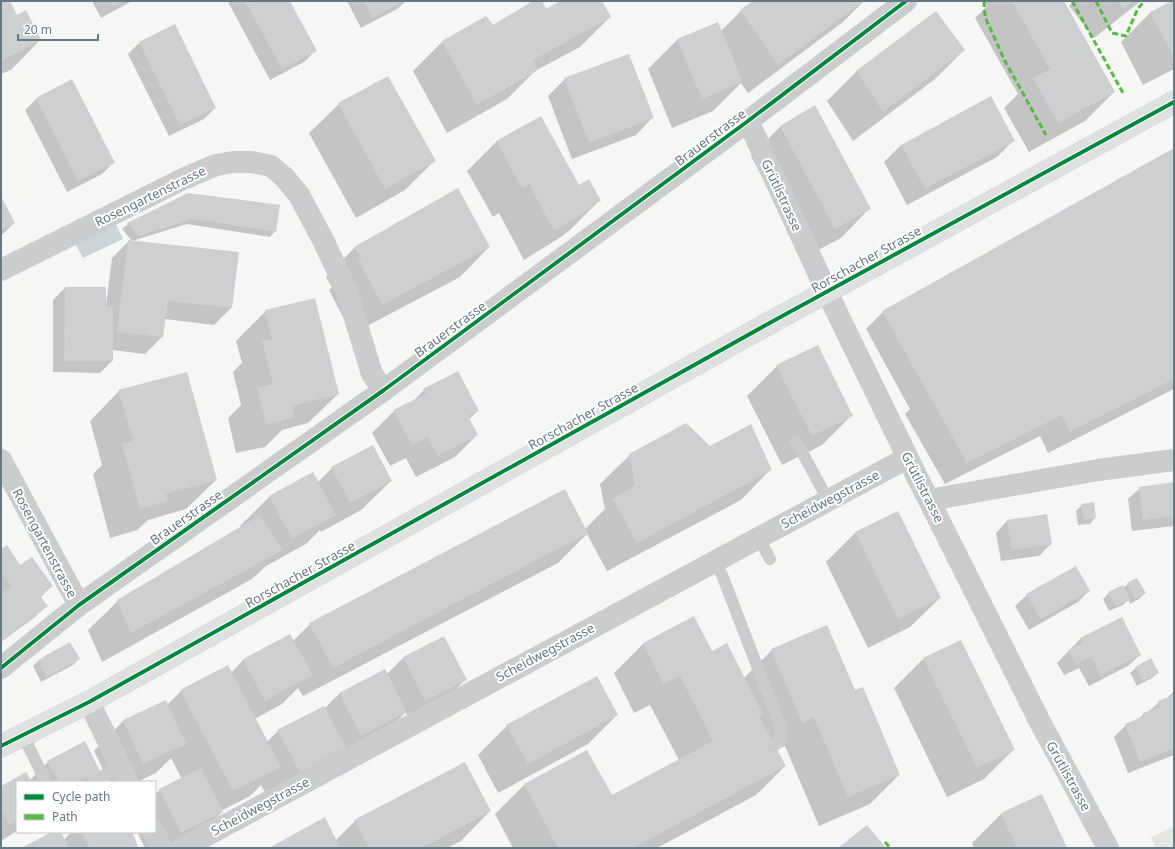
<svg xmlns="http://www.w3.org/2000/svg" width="1175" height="849" viewBox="0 0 1175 849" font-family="'Noto Sans',sans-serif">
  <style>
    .green { fill: #e5e8e2 }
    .water { fill: #cbd4d6 }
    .shadow { fill: #0003 }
    .building { fill: #cdcfd0 }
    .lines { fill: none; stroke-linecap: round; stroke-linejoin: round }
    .primary-casing { stroke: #d3d4d5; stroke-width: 23 }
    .service { stroke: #cbcccd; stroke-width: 12 }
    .minor { stroke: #cbcccd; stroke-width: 22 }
    .primary { stroke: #dfe0e1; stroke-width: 22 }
    .quiet { stroke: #58b947; stroke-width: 3; stroke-dasharray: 6 3; stroke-linecap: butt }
    .cycleway-casing { stroke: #fff; stroke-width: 6 }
    .cycleway { stroke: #00873e; stroke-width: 4 }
    .labels { text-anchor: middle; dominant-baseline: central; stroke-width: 4; stroke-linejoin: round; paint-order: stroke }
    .street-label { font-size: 13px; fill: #657886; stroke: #fff }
  </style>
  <rect width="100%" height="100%" fill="#f6f6f5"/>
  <polygon class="green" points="1174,826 1174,848 1156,848 1151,837"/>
  <polygon class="water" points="115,222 123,239 83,258 75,243"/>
  <g class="shadow">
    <polygon points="1,1 9,1 16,16 40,40 11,70 1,74"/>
    <polygon points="92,1 132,1 101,18"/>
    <polygon points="229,1 289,1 315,51 304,62 270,80 228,2"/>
    <polygon points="347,1 406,1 397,9 361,28"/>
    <polygon points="535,1 541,1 546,10 562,1 600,1 610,17 580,47 535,71 507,99 447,133 413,71 442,42 486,17 492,26"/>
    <polygon points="755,1 864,1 843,22 748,93 741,83 713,111 672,128 648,69 677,40 717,23 721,31 741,11"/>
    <polygon points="984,1 1063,1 1114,92 1085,121 1029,152 1004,108 1018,94 975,18 987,6"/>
    <polygon points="1074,1 1141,1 1094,38 1069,6"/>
    <polygon points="1174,1 1174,69 1143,85 1121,42 1150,13"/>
    <polygon points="936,13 964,50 935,79 853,141 827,101 856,72"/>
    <polygon points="139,43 215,108 204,119 169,136 128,54"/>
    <polygon points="565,79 653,117 636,135 572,159 548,96"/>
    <polygon points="36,99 114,162 102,174 67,192 25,110"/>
    <polygon points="339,104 434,161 405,190 356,218 309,133"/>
    <polygon points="815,106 870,208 841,238 805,257 751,156 780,127"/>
    <polygon points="1014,140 997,157 907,205 884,162 901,145"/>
    <polygon points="497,141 578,186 600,200 570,230 561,237 524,260 499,213 493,217 467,171"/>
    <polygon points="1174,149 1174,389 1048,453 1040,436 945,484 905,414 910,409 866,329 883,312"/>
    <polygon points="188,194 275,231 270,237 187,224 132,241 238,253 231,308 214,325 165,319 162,337 145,354 112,350 112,361 100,373 53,372 53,300 65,288 106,305 112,258 129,241 132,241 122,229 128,224"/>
    <polygon points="1,198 14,223 1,236"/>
    <polygon points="355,247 489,247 460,277 352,334 329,290 332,287 326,277"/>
    <polygon points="266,311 338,394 308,423 282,430 265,447 236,453 228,418 241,405 233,372 242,363 236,341"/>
    <polygon points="777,366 852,415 822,445 782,465 747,396"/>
    <polygon points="424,390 478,411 469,419 477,435 455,457 416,477 406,458 390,466 372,433 394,411 413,401"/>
    <polygon points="119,391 216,480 186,509 148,520 137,530 110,538 93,474 102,465 90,421"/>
    <polygon points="710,447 770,470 741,500 607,571 587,534 558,563 303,696 298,688 282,704 255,719 267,742 278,731 324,709 340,693 387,674 403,658 465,680 448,697 408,717 406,712 389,729 270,801 261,785 250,796 221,811 222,812 192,841 179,848 145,848 137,832 155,832 155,794 160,790 182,779 171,758 156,773 137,782 109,782 94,751 123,721 165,701 167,705 181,691 231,673 243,660 293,641 310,624 585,529 605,509 600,484 630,455"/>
    <polygon points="332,468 391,481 361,510 321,532 320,530 306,544 266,566 252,579 102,662 88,630 118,601 241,528 240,526 269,497 312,473 317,483"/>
    <polygon points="1174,483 1174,526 1132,531 1128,499 1140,488"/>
    <polygon points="1082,505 1095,518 1090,524 1078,525 1076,511"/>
    <polygon points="1007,521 1051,544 1039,556 1001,561 996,533"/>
    <polygon points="855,533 940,598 910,627 868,648 826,562"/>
    <polygon points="1,550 19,566 51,586 40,598 46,606 35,617 1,642"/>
    <polygon points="1128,584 1145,593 1139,599 1130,604 1128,600 1123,605 1109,611 1103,599 1109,593 1123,588"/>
    <polygon points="1089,591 1078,602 1029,630 1015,606 1027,595"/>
    <polygon points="694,617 712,652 744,678 772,650 855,691 899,775 870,804 819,826 785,746 776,750 785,766 756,795 657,848 513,848 495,814 524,785 587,751 612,796 679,760 650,705 634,713 614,673 643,644"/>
    <polygon points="1122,619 1140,655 1128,666 1089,686 1079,668 1064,675 1057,663 1080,639"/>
    <polygon points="79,659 73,665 41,682 33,666 38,661"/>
    <polygon points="923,659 1013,750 984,779 947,797 894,688"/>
    <polygon points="1136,668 1158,673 1152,678 1137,686 1130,673"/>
    <polygon points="1174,691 1174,755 1128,773 1114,737 1126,725 1137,720 1144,714 1148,712 1159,702 1166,699"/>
    <polygon points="617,715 588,744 498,793 478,755 507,726"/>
    <polygon points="48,762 99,770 87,782 17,782 17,831 1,841 1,787 26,773 30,780"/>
    <polygon points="490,811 461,841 447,848 271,848 335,841 355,821"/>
    <polygon points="1001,814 1066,848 974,848 972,843"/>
    <polygon points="55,832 60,832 64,840 71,832 131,832 137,845 134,848 23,848"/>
  </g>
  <g class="building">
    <polygon points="1,1 10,1 17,15 26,10 41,40 1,61"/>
    <polygon points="110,1 124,1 113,7"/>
    <polygon points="245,1 290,1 317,51 282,69"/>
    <polygon points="364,1 404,1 373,18"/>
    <polygon points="533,1 542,1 546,9 560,1 602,1 611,17 533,60 538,70 477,105 442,41 486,16 493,25"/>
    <polygon points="753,1 863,1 778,65 740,10"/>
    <polygon points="1012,1 1064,1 1115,92 1058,123 1033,78 1050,69"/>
    <polygon points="1117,1 1134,1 1123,9"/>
    <polygon points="1172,1 1174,1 1174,55 1173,56 1150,12"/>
    <polygon points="936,11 965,50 883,112 856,71"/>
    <polygon points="718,22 743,82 702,99 677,39"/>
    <polygon points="175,24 216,108 180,125 139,42"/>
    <polygon points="629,54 654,118 589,143 564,78"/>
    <polygon points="388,76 436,161 385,189 338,103"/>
    <polygon points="72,79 115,163 78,181 36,98"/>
    <polygon points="991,96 1015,141 925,189 901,145"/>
    <polygon points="815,105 871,209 835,229 780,126"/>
    <polygon points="541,116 579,185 589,179 601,201 591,206 592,208 554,231 529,184 522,188 496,141"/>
    <polygon points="1174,148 1174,379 1070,432 1062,415 967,463 882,311"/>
    <polygon points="458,188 490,247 382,305 358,260 361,258 354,247"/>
    <polygon points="188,193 280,205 276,232 193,219 138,236 127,223"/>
    <polygon points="1,196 15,223 1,230"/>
    <polygon points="128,240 239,252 232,308 168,301 163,337 117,332"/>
    <polygon points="65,287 106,287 106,307 113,307 113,361 64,361"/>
    <polygon points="315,298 339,394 292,406 295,417 266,425 257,388 273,384 262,341 272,339 265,310"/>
    <polygon points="818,345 853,416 812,436 776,365"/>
    <polygon points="458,371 479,411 468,416 478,435 438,456 428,437 412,445 393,410 426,394 423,389"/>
    <polygon points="187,372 217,480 166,494 168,501 140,509 122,444 133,441 118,390"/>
    <polygon points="686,423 710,446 751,424 772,470 637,543 613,499 635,485 629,454"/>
    <polygon points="373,445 392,481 350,503 331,467"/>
    <polygon points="313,472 336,515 292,539 269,496"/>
    <polygon points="1174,482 1174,516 1143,520 1139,487"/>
    <polygon points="565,489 588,533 333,668 309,623"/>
    <polygon points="1094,502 1096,518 1084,520 1081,504"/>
    <polygon points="898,511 941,598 898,619 855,532"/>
    <polygon points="1047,514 1052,544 1012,550 1007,520"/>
    <polygon points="260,515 283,550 131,633 117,600"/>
    <polygon points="7,545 20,565 32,557 53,586 40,596 48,606 1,641 1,594 12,587 3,575 1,577 1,549"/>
    <polygon points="1076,566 1090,591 1041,619 1026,594"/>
    <polygon points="1137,578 1146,593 1135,599 1127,583"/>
    <polygon points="1123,585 1130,600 1115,606 1108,592"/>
    <polygon points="694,616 712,651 727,643 763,714 759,716 786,766 633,848 558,848 524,784 587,750 612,795 713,741 680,676 663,684 643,643"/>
    <polygon points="1122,617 1141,655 1100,675 1091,657 1076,665 1068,650 1083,643 1080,638"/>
    <polygon points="827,625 855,690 863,687 900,775 848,797 814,717 802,723 771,649"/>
    <polygon points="290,634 313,675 265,701 243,659"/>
    <polygon points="444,636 467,680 425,701 403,657"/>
    <polygon points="961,640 1015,750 977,768 923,658"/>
    <polygon points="70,642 80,659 47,677 38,660"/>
    <polygon points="1151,658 1159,673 1143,681 1135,667"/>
    <polygon points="228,665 281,767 233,791 180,690"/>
    <polygon points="385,669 407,712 361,736 339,693"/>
    <polygon points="597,676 618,715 528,764 506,725"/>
    <polygon points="1174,695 1174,748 1140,762 1125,724 1144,716 1143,713 1160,707 1158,701"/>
    <polygon points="166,700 186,744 143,764 123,720"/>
    <polygon points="324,706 346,747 300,772 277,730"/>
    <polygon points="85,741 100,771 78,782 59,782 47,761"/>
    <polygon points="465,762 491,811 422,848 369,848 354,820"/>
    <polygon points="201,768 223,812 181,833 159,789"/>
    <polygon points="26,772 32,782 17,782 17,820 9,825 1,810 1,786"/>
    <polygon points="1042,794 1067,848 1017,848 1001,813"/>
    <polygon points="325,817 340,848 269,848"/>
    <polygon points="867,825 886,848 838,848"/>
    <polygon points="52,832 61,832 69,848 21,848"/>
    <polygon points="81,832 132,832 138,846 134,848 90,848"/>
  </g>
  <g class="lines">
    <defs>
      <polyline id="primary" points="1,746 89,702 775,320 1174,102"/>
    </defs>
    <use href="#primary" class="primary-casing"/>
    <g class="service">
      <polyline points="796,441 828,500"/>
      <polyline points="759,538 770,559"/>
      <polyline points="715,561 722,575 781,728 781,738 775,745"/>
      <polyline points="23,735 46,782"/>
      <polyline points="92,782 120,766"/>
    </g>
    <g class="minor">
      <polyline points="748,121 827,292 918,479 929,500 1041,724 1108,848"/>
      <polyline points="1,270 183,179 216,165 233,162 252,162 271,166 285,178 299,195 323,240 346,289 372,374 384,390"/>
      <polyline points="1,460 79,605"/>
      <polyline points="929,500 1098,470 1174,460"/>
      <polyline points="1,668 79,605 384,390 748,121 906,1"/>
      <polyline points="89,702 128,782"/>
      <polyline points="154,832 162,848"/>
      <polyline points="183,848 907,458"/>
    </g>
    <use href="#primary" class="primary"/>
    <g class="quiet">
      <polyline points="984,1 985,17 1005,61 1046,135"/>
      <polyline points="1072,1 1123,93"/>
      <polyline points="1096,1 1112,33 1126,36 1138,8 1145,1"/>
      <polyline points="885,842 890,848"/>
    </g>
    <defs>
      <g id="cycleway">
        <polyline points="1,668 79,605 384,390 748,121 906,1"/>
        <polyline points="1,746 89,702 775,320 1174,102"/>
      </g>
    </defs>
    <use href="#cycleway" class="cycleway-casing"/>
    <use href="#cycleway" class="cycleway"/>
  </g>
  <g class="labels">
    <g class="street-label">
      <text transform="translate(710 137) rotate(-37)">Brauerstrasse</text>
      <text transform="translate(782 195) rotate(65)">Grütlistrasse</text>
      <text transform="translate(150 196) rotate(-26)">Rosengartenstrasse</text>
      <text transform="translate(866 259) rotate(-29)">Rorschacher Strasse</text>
      <text transform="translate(450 329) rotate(-36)">Brauerstrasse</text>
      <text transform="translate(583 416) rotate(-29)">Rorschacher Strasse</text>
      <text transform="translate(923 487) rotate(63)">Grütlistrasse</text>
      <text transform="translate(830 499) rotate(-28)">Scheidwegstrasse</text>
      <text transform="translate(186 517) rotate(-35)">Brauerstrasse</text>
      <text transform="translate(45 543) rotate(62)">Rosengartenstrasse</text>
      <text transform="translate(300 574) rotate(-29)">Rorschacher Strasse</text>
      <text transform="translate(545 652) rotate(-28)">Scheidwegstrasse</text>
      <text transform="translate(1069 776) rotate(61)">Grütlistrasse</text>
      <text transform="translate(260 806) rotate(-28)">Scheidwegstrasse</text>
    </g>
  </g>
  <rect width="1175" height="849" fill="none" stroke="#657886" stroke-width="4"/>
  <rect x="16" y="781" width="140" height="52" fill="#ffffff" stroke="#c1c9cf"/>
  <rect x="24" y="794" width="20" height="6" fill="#00873e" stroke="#c1c9cf"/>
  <text x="52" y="801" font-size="12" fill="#657886">Cycle path</text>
  <rect x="24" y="814" width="20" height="6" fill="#58b947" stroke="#c1c9cf"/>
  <text x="52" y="821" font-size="12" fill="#657886">Path</text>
  <path d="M18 34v6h80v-6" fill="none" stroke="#657886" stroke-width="2"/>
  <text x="24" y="34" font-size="12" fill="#657886" stroke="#ffffff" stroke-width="3" paint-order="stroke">20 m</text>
</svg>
